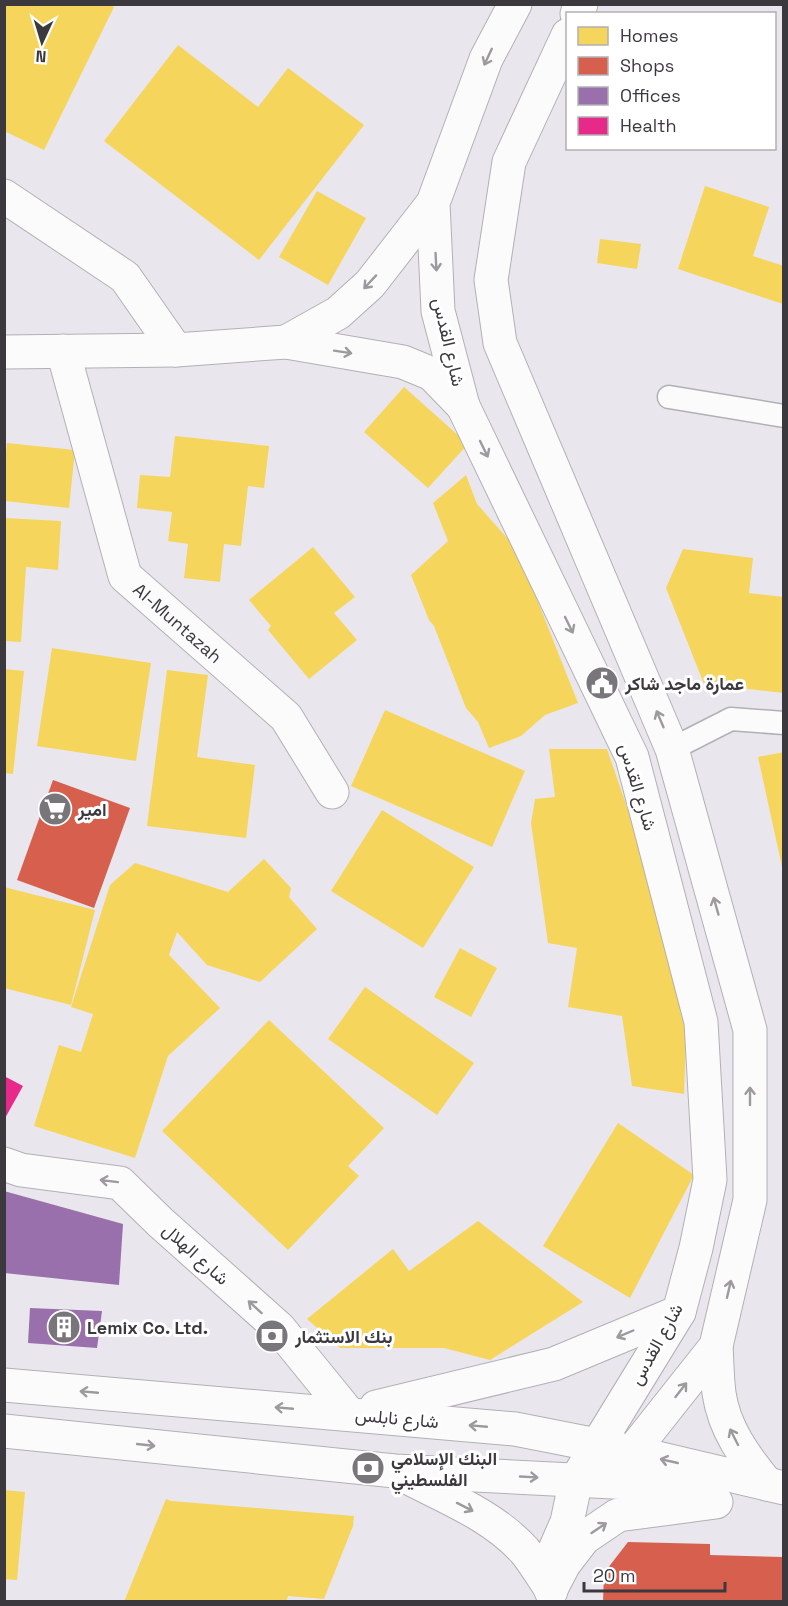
<svg xmlns="http://www.w3.org/2000/svg" width="788" height="1606" viewBox="0 0 788 1606" font-family="'Space Grotesk',Vazirmatn,sans-serif">
  <style>
    .homes { fill: #f6d55c }
    .shops { fill: #d6604d }
    .offices { fill: #9970ab }
    .health { fill: #e7298a }
    .lines { fill: none; stroke-linecap: round; stroke-linejoin: round }
    .service-casing { stroke: #b2b0b4; stroke-width: 25 }
    .minor-casing { stroke: #b2b0b4; stroke-width: 35 }
    .secondary-casing { stroke: #b2b0b4; stroke-width: 35 }
    .service { stroke: #fcfbfc; stroke-width: 22 }
    .minor { stroke: #fcfbfc; stroke-width: 33 }
    .secondary { stroke: #fcfbfc; stroke-width: 33 }
    .oneway { stroke: #9c9a9d }
    .labels { text-anchor: middle; dominant-baseline: central; stroke-width: 6; stroke-linejoin: round; paint-order: stroke }
    .street-label { font-size: 18px; fill: #3c393e; stroke: #fff }
    .poi-label { font-size: 18px; font-weight: bold; fill: #3c393e; stroke: #fff; text-anchor: start }
  </style>
  <rect width="100%" height="100%" fill="#eae6ed"/>
  <g class="homes">
    <polygon points="4,4 109,4 114,7 44,150 4,131"/>
    <polygon points="178,45 258,107 288,68 364,125 259,260 104,141"/>
    <polygon points="705,186 769,207 753,256 784,266 783,304 678,269"/>
    <polygon points="317,191 366,218 328,285 279,257"/>
    <polygon points="600,239 641,244 637,269 597,263"/>
    <polygon points="404,387 468,444 428,488 364,432"/>
    <polygon points="175,436 269,446 264,488 248,486 241,546 224,544 220,582 184,578 188,544 168,541 172,512 137,508 140,475 170,477"/>
    <polygon points="7,443 75,450 69,508 5,501 5,463"/>
    <polygon points="466,475 477,504 517,549 578,703 545,715 521,736 489,748 478,722 466,708 434,626 429,620 411,575 448,541 433,503"/>
    <polygon points="5,518 61,521 58,570 26,567 21,642 4,641"/>
    <polygon points="313,547 355,597 334,613 357,640 309,679 268,630 271,626 249,600"/>
    <polygon points="683,549 753,558 749,593 784,597 784,693 704,684 666,588"/>
    <polygon points="52,648 151,663 136,761 37,746"/>
    <polygon points="4,669 24,671 13,774 4,773"/>
    <polygon points="167,670 208,675 197,757 255,765 246,838 147,826"/>
    <polygon points="385,710 525,771 492,847 351,786"/>
    <polygon points="549,749 607,749 664,915 687,1011 684,1094 632,1086 622,1016 568,1007 577,948 548,943 531,823 535,799 555,797"/>
    <polygon points="784,752 784,871 783,871 758,757"/>
    <polygon points="382,810 474,867 423,948 331,891"/>
    <polygon points="264,859 291,888 289,897 317,929 260,982 207,965 177,932 169,955 220,1008 168,1056 135,1158 34,1126 59,1045 81,1052 93,1014 71,1007 110,885 135,863 228,892"/>
    <polygon points="4,887 95,910 71,1005 4,988"/>
    <polygon points="460,948 497,968 471,1017 434,997"/>
    <polygon points="365,987 474,1063 437,1115 328,1039"/>
    <polygon points="269,1020 384,1128 348,1166 359,1176 288,1250 162,1131"/>
    <polygon points="618,1123 694,1175 630,1298 543,1246"/>
    <polygon points="478,1221 583,1302 490,1360 444,1348 340,1348 307,1319 393,1249 409,1271"/>
    <polygon points="4,1490 25,1492 17,1580 4,1579"/>
    <polygon points="166,1499 171,1501 354,1516 353,1526 324,1599 288,1596 286,1602 124,1602"/>
  </g>
  <g class="shops">
    <polygon points="53,780 130,808 94,908 17,880"/>
    <polygon points="628,1542 710,1544 710,1555 784,1557 784,1602 603,1602 604,1573"/>
  </g>
  <g class="offices">
    <polygon points="4,1191 123,1224 119,1285 4,1273"/>
    <polygon points="30,1308 102,1311 97,1348 28,1343"/>
  </g>
  <polygon class="health" points="4,1076 23,1086 4,1120"/>
  <g class="lines">
    <defs>
      <g id="service">
        <polyline points="669,397 784,416"/>
        <polyline points="672,749 731,719 784,723"/>
      </g>
      <g id="minor">
        <polyline points="4,196 125,277 176,350"/>
        <polyline points="286,342 338,313 370,284 433,203"/>
        <path id="s1" d="M63,351L125,576L286,717L332,792"/>
        <polyline points="4,352 176,350 286,342 403,362 432,374 463,406"/>
        <polyline points="4,1164 21,1170 120,1183 160,1222 279,1328 349,1414"/>
        <polyline points="551,1591 553,1554 567,1522 576,1480"/>
      </g>
      <g id="secondary">
        <polyline points="515,4 486,59 433,203 438,311 463,406 632,757 701,1022 710,1180 696,1248 679,1312 576,1480"/>
        <polyline points="577,14 581,4"/>
        <polyline points="568,35 509,162 491,280 500,343 672,749 750,1030 750,1200 716,1346 632,1452 576,1480"/>
        <path d="M716,1346C717,1361 717,1377 719,1393C724,1429 745,1457 767,1484"/>
        <polyline points="4,1385 515,1429 632,1452 784,1488"/>
        <polyline points="376,1407 554,1364 679,1312"/>
        <polyline points="4,1431 395,1471 711,1487"/>
        <path d="M405,1476C445,1497 492,1515 524,1550C534,1562 542,1576 551,1589L564,1564L584,1538L618,1515L716,1502"/>
      </g>
    </defs>
    <use href="#service" class="service-casing"/>
    <use href="#minor" class="minor-casing"/>
    <use href="#secondary" class="secondary-casing"/>
    <use href="#service" class="service"/>
    <use href="#minor" class="minor"/>
    <use href="#secondary" class="secondary"/>
  </g>
  <defs><path id="oneway-shaft" d="M-6 0H5M1.5-3L5.5 0L1.5 3" fill="none" stroke-width="1.6" stroke-linecap="round" stroke-linejoin="round" transform="scale(1.5)"/></defs>
  <g class="oneway">
    <use href="#oneway-shaft" transform="translate(488 57) rotate(115)"/>
    <use href="#oneway-shaft" transform="translate(436 262) rotate(87)"/>
    <use href="#oneway-shaft" transform="translate(370 282) rotate(133)"/>
    <use href="#oneway-shaft" transform="translate(343 352) rotate(9)"/>
    <use href="#oneway-shaft" transform="translate(484 449) rotate(64)"/>
    <use href="#oneway-shaft" transform="translate(569 625) rotate(64)"/>
    <use href="#oneway-shaft" transform="translate(660 719) rotate(-113)"/>
    <use href="#oneway-shaft" transform="translate(716 906) rotate(-106)"/>
    <use href="#oneway-shaft" transform="translate(750 1096) rotate(-90)"/>
    <use href="#oneway-shaft" transform="translate(109 1181) rotate(-173)"/>
    <use href="#oneway-shaft" transform="translate(729 1289) rotate(-77)"/>
    <use href="#oneway-shaft" transform="translate(255 1307) rotate(-138)"/>
    <use href="#oneway-shaft" transform="translate(625 1334) rotate(157)"/>
    <use href="#oneway-shaft" transform="translate(681 1390) rotate(-52)"/>
    <use href="#oneway-shaft" transform="translate(89 1392) rotate(-175)"/>
    <use href="#oneway-shaft" transform="translate(284 1408) rotate(-175)"/>
    <use href="#oneway-shaft" transform="translate(478 1426) rotate(-175)"/>
    <use href="#oneway-shaft" transform="translate(734 1437) rotate(-117)"/>
    <use href="#oneway-shaft" transform="translate(146 1445) rotate(6)"/>
    <use href="#oneway-shaft" transform="translate(669 1461) rotate(-167)"/>
    <use href="#oneway-shaft" transform="translate(529 1477) rotate(3)"/>
    <use href="#oneway-shaft" transform="translate(465 1507) rotate(27)"/>
    <use href="#oneway-shaft" transform="translate(599 1528) rotate(-34)"/>
  </g>
  <defs>
    <symbol id="civic-disc" viewBox="-11 -11 22 22"><circle r="9.5" fill="#79767b" stroke="#fff"/><path d="M-.6-6.5H3V-4.5H.6V-3L4-1V1h2V6H-6V1h2V-1L-.6-3ZM-1.2 2.5V6h2.4V2.5Z" fill="#fff"/></symbol>
    <symbol id="supermarket-disc" viewBox="-11 -11 22 22"><circle r="9.5" fill="#79767b" stroke="#fff"/><path d="M-6-5.5h2.5l.6 2H6L4.5 2H-2.5L-4.4-4H-6ZM-1.5 3.2a1.3 1.3 0 1 0 .1 0ZM3 3.2a1.3 1.3 0 1 0 .1 0Z" fill="#fff"/></symbol>
    <symbol id="building-disc" viewBox="-11 -11 22 22"><circle r="9.5" fill="#79767b" stroke="#fff"/><path d="M-4-6H4V6H1V3H-1V6H-4ZM-2.5-4.3h1.7v1.8h-1.7ZM.8-4.3h1.7v1.8H.8ZM-2.5-1h1.7V.8h-1.7ZM.8-1h1.7V.8H.8Z" fill="#fff"/></symbol>
    <symbol id="bank-disc" viewBox="-11 -11 22 22"><circle r="9.5" fill="#79767b" stroke="#fff"/><path d="M-6-4H6V4H-6ZM0-2.3a2.3 2.3 0 1 0 0 4.6a2.3 2.3 0 1 0 0-4.6Z" fill="#fff"/></symbol>
  </defs>
  <g fill-rule="evenodd">
    <use href="#civic-disc" x="583" y="664" width="38" height="38"/>
    <use href="#supermarket-disc" x="36" y="790" width="38" height="38"/>
    <use href="#building-disc" x="45" y="1308" width="38" height="38"/>
    <use href="#bank-disc" x="253" y="1317" width="38" height="38"/>
    <use href="#bank-disc" x="349" y="1449" width="38" height="38"/>
  </g>
  <g class="labels">
    <g class="street-label">
      <text transform="translate(449 342) rotate(77)">شارع القدس</text>
      <text stroke="none"><textPath href="#s1" startOffset="304">Al-Muntazah</textPath></text>
      <text transform="translate(638 787) rotate(73)">شارع القدس</text>
      <text transform="translate(196 1254) rotate(42)">شارع الهلال</text>
      <text transform="translate(656 1344) rotate(-61)">شارع القدس</text>
      <text transform="translate(397 1418) rotate(5)">شارع نابلس</text>
    </g>
    <g class="poi-label">
      <text x="625" y="683">عمارة ماجد شاكر</text>
      <text x="78" y="809">امير</text>
      <text x="87" y="1327">Lemix Co. Ltd.</text>
      <text x="295" y="1336">بنك الاستثمار</text>
      <text x="391" y="1458">البنك الإسلامي<tspan x="391" dy="21">الفلسطيني</tspan></text>
    </g>
  </g>
  <rect width="788" height="1606" fill="none" stroke="#3c393e" stroke-width="12"/>
  <rect x="566" y="12" width="210" height="138" fill="#ffffff" stroke="#b1b0b2" stroke-width="1.5"/>
  <rect x="578" y="27" width="30" height="18" fill="#f6d55c" stroke="#b1b0b2" stroke-width="1.5"/>
  <text x="620" y="42" font-size="18" fill="#3c393e">Homes</text>
  <rect x="578" y="57" width="30" height="18" fill="#d6604d" stroke="#b1b0b2" stroke-width="1.5"/>
  <text x="620" y="72" font-size="18" fill="#3c393e">Shops</text>
  <rect x="578" y="87" width="30" height="18" fill="#9970ab" stroke="#b1b0b2" stroke-width="1.5"/>
  <text x="620" y="102" font-size="18" fill="#3c393e">Offices</text>
  <rect x="578" y="117" width="30" height="18" fill="#e7298a" stroke="#b1b0b2" stroke-width="1.5"/>
  <text x="620" y="132" font-size="18" fill="#3c393e">Health</text>
  <g transform="translate(42 42) rotate(184)" stroke="#ffffff" stroke-width="4.5" paint-order="stroke">
  <path d="M0-4.5L10 22L0 15L-10 22Z" fill="#3c393e"/>
  <text y="-9" font-size="16" font-weight="bold" text-anchor="middle" fill="#3c393e">N</text>
  </g>
  <path d="M584 1582v9h141v-9" fill="none" stroke="#3c393e" stroke-width="3"/>
  <text x="593" y="1582" font-size="18" fill="#3c393e" stroke="#ffffff" stroke-width="4.5" paint-order="stroke">20 m</text>
</svg>
